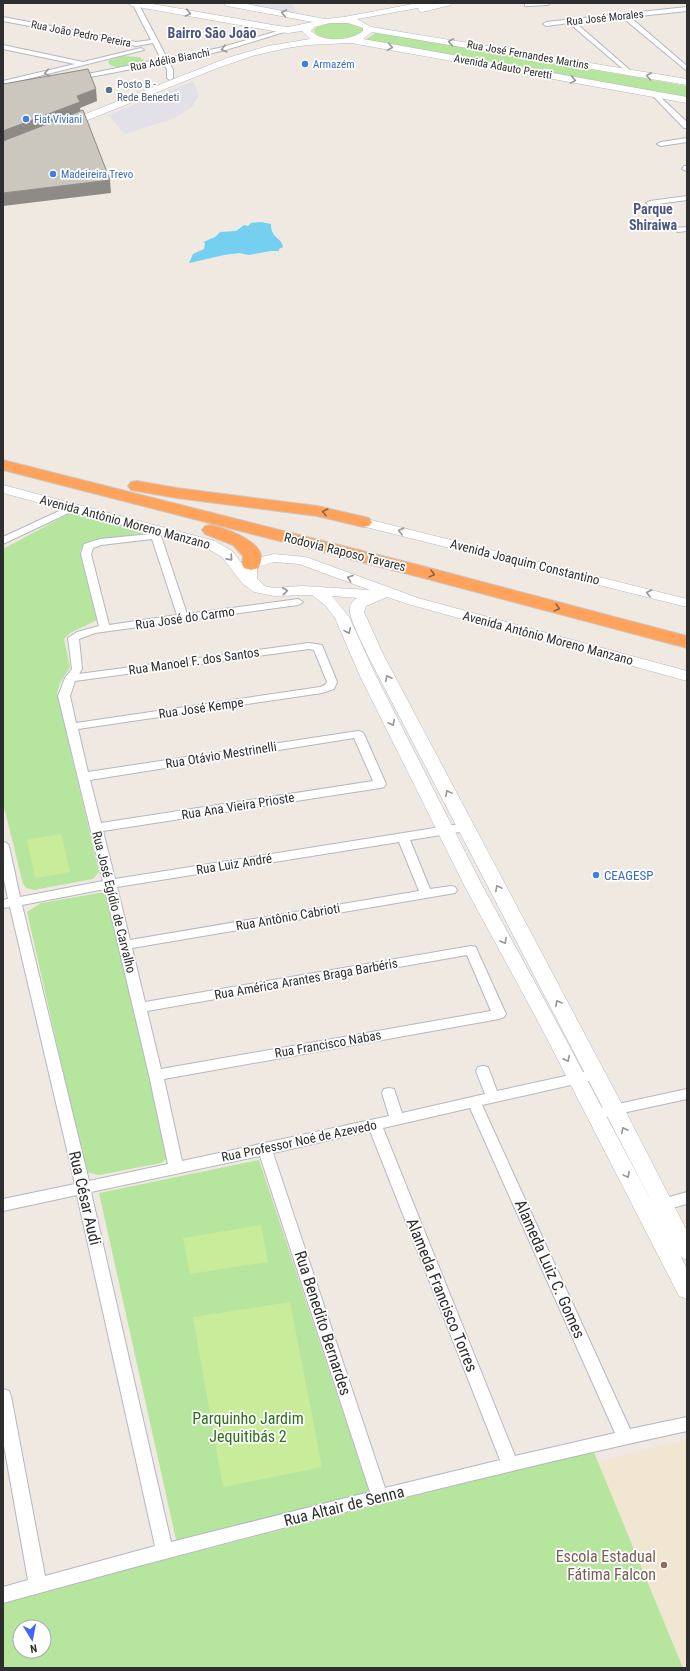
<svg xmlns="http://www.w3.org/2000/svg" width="690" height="1671" viewBox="0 0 690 1671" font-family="'Roboto Condensed',sans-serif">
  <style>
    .industrial { fill: #e3e1e8 }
    .education { fill: #f0e6d1 }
    .green { fill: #b6e59e; fill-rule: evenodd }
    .pitch { fill: #c9ec9a }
    .water { fill: #75cff0 }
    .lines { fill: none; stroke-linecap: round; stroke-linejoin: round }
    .street-casing { stroke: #b4b7c1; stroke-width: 2 }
    .secondary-casing { stroke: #b4b7c1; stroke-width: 1 }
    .highway-casing { stroke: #c9c9c9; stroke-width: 2 }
    .street { fill: #fff; fill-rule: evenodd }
    .secondary { fill: #fff; fill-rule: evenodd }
    .highway { fill: #ffa35c; fill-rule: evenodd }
    .shaded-wall { fill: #8e8b86 }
    .building { fill: #cbc7bf; stroke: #8e8b86 }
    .oneway { stroke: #969696 }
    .oneway2 { stroke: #8c6343 }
    .shop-dot { fill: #3f7fe0; stroke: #fff; stroke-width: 1.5 }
    .service-dot { fill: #5c6f8a; stroke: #fff; stroke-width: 1.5 }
    .education-dot { fill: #8d6e63; stroke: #fff; stroke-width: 1.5 }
    .labels { text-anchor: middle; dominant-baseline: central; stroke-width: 3.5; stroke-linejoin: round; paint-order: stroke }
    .far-street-label { font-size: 11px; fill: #2e2e2e; stroke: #fff }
    .far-shop-label { font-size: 11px; fill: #366cbe; stroke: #fff; text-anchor: start }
    .far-service-label { font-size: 11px; fill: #4e5e75; stroke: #fff; text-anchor: start }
    .street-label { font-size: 13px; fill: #2e2e2e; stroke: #fff }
    .shop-label { font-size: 13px; fill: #366cbe; stroke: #fff; text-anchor: start }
    .far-district-label { font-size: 14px; font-weight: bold; fill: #4d5680; stroke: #fff }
    .near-street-label { font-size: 16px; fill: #2e2e2e; stroke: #fff }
    .near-park-label { font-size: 16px; fill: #2c6e1b; stroke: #fff }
    .near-education-label { font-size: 16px; fill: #785e54; stroke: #fff; text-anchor: end }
  </style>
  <rect width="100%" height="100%" fill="#efe9e1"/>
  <g class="industrial">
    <polygon points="238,3 291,3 298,14"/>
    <polygon points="193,81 199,95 192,107 175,118 125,134 108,115"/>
  </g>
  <polygon class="education" points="687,1440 687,1668 683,1668 598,1462"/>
  <g class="green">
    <path d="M347,22L363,28L364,30C352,42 328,42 315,33L314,30C320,20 337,22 347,22Z"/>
    <polygon points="377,32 687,86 687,98 365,40"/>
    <path d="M124,56L139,57L144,60L141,63C131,66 116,71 108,63L109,60Z"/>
    <polygon points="72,512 141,529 143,531 141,534 92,540 83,546 80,551 97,620 70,633 64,639 70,667 60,683 57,693 99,872 93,879 34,890 26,888 23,884 3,803 3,549"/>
    <polygon points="105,892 171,1156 161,1163 99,1175 86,1172 27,912 41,903"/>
    <polygon points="259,1160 369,1491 364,1498 177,1544 99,1193"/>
    <path d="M593,1450L683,1668H3V1601ZM20,1627H44V1651H20Z"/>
  </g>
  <g class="pitch">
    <polygon points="61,834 70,872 35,878 27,840"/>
    <polygon points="261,1225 268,1262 190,1274 183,1238"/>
    <polygon points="290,1302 322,1467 223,1487 193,1317"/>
  </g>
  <path class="water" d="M261,222L271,224C271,226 271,229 272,231C274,238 282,239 283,247L279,249V251H271L249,255L239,253L224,255L189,263L193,254L204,249L205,243L203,242L215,237L220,232L236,231L244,225L248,226L251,223Z"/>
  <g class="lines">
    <defs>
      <g id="street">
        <polygon points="132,3 138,3 167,58 219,48 288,28 291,30 222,51 169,62 173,70 173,78 170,80 167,78 167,70 163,63 75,80 73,79 73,77 161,59 153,43 136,46 3,21 3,17 136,42 151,40"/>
        <polygon points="528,3 551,3 548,5 525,6 525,4"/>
        <polygon points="687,7 687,11 630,17 687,66 687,71 623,18 576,23 631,71 631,73 629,74 569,23 546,26 543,24 546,22"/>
        <polygon points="3,45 83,62 141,48 144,50 3,85 3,81 75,64 3,49"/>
        <polygon points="654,92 656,93 687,122 687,128 684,128 652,95 651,94"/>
        <polygon points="687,138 687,142 661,146 657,144 661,142"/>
        <polygon points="684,166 687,166 687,171 682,169"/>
        <polygon points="687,196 687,200 650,205 646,203 650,201"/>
        <polygon points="687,227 687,231 678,232 674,230 675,228"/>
        <polygon points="74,504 79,507 77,509 3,544 3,537"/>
        <path d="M156,526L161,529V536L187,614L298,599L303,602L298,605L95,633L79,639L82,669L79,674L309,643L322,645L337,682L334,689L322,693L78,729L88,772L358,731L362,732L364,734L386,784L384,787L380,788L103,831L115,879L466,823L470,824L472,827L470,830L466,831L410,840L430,889L451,886L455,887L457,890L455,893L132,948L145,1002L471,946L476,947L477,950L506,1014L504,1017L499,1019L164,1079L182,1161L389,1116L382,1093L384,1089L389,1088L394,1089L402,1113L485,1094L476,1071L478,1067L483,1066L488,1067L497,1091L584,1072L589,1073L591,1077L589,1081L584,1082L482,1105L630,1429L687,1417V1431C457,1481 229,1541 3,1603V1587L28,1580L3,1440V1389L9,1391L11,1396L45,1576L155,1546L77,1195L3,1211V1199L75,1184L10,907L3,908V900L8,899L3,875V842L7,843L9,846L20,897L103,881L58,696L65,678L72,669L68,638L77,632L99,626L81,554L84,544L100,539L151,534V529ZM152,539L177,615L109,625L91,554L93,548L101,545ZM309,649L314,650L327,682L325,685L320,687L76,723L70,696L75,681ZM354,738L373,781L101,823L90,780ZM399,842L419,891L130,940L117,887ZM105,889L149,1075L168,1164L89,1181L22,905ZM467,955L491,1011L161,1069L147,1011ZM470,1108L615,1433L515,1456L383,1128ZM370,1131L500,1460L385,1488L273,1153ZM260,1156L370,1492L171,1542L91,1192Z"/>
        <polygon points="687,1089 687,1099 595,1119 590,1118 588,1114 590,1110 595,1109"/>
        <polygon points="687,1192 687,1204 646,1215 641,1213 639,1209 641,1205"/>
      </g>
      <g id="secondary">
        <path d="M128,3H147L279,26L288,27L313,22L227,6L223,3H241L325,19L344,17L418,3H452L451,5L422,12L419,11L418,8L357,19L371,27L687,79V85L372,32L363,39L687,97V103L351,43L307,45L287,48L252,56L215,69L68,128H60L59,126L60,124L227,58L268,46L310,39L302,31L288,33L279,32L132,6ZM330,23H348L363,28V31C351,41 323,43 311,31L314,27Z"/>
        <path d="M3,485L215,541L232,551L243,565L246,561L274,554L306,557L418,598L687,671V681L408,604L387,597L366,606L364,612L383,654L625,1110L687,1231V1260L681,1257L687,1269V1299L679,1296L540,1025L464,885L360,676L335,618L325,605L312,595L274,596L254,592L242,583L222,557L205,547L3,493ZM274,562L299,564L370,590L302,586L274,588L264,586L257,578V567ZM332,596L358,598C352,600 349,606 350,613C353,626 362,642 367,654L656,1210L558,1025L482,885L376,676L349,617Z"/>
        <polygon points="363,518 687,599 687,607 358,525 356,522 358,519"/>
      </g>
      <g id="highway">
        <polygon points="3,460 426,567 687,636 687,648 412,575 3,470"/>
        <polygon points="137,481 177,488 317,506 369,518 372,522 369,526 363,527 317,516 177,498 131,490 128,486 131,482"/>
        <path d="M211,525C227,529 274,544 258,568L251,570L244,568L242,564L243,556L233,545L205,534L202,530L205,526Z"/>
      </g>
    </defs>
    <use href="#street" class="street-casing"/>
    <use href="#secondary" class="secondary-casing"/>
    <use href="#highway" class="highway-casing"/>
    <use href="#street" class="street"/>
    <use href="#secondary" class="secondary"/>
    <use href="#highway" class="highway"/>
  </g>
  <g class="shaded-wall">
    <polygon points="96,89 97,101 80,108 81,114 3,144 3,131 77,96"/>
    <polygon points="110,180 111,193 3,206 3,193"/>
  </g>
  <g class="building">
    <polygon points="88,69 96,89 77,96 80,102 3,131 3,84"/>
    <polygon points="83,110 110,180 3,193 3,141"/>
  </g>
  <defs><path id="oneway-chevron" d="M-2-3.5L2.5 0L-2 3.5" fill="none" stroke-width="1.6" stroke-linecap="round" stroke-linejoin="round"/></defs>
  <g class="oneway">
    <use href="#oneway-chevron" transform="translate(188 13) rotate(10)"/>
    <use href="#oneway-chevron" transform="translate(284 13) rotate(-170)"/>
    <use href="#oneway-chevron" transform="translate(451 42) rotate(-170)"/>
    <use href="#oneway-chevron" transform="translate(390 47) rotate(10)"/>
    <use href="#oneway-chevron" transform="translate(224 49) rotate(165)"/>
    <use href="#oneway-chevron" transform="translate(47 73) rotate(167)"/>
    <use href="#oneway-chevron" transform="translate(649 76) rotate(-170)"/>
    <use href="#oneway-chevron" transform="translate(573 80) rotate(10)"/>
    <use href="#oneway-chevron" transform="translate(401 531) rotate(-166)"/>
    <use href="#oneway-chevron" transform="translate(230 558) rotate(48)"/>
    <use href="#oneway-chevron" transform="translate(350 578) rotate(-160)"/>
    <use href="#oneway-chevron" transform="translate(285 591) rotate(-6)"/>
    <use href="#oneway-chevron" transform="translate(649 593) rotate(-166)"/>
    <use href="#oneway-chevron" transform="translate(348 631) rotate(66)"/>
    <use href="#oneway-chevron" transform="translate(388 678) rotate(-117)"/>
    <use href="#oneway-chevron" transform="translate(392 723) rotate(63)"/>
    <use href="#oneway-chevron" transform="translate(448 793) rotate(-118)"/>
    <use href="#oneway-chevron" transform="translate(498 888) rotate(-118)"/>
    <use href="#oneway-chevron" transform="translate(504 941) rotate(61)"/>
    <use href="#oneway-chevron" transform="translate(558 1003) rotate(-118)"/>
    <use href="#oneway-chevron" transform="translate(567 1059) rotate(63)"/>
    <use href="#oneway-chevron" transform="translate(624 1130) rotate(-117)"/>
    <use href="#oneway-chevron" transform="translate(627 1175) rotate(62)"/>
  </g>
  <g class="oneway2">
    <use href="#oneway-chevron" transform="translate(325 512) rotate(-166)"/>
    <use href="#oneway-chevron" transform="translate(432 574) rotate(15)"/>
    <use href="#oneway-chevron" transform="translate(557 608) rotate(15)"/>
  </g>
  <g class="shop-dot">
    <circle cx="305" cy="64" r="4"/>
    <circle cx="26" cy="119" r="4"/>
    <circle cx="53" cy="174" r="4"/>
    <circle cx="596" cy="875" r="4"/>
  </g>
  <circle class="service-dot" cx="109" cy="90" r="4"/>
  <circle class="education-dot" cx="664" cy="1565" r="4"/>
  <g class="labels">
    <g class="far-street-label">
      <text transform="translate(605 18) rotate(-6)">Rua José Morales</text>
      <text transform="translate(81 34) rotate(11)">Rua João Pedro Pereira</text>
      <text transform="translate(528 55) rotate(10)">Rua José Fernandes Martins</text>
      <text transform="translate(170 60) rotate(-11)">Rua Adélia Bianchi</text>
      <text transform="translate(503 67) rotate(10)">Avenida Adauto Peretti</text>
    </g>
    <g class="far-shop-label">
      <text x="313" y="64">Armazém</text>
      <text x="34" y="119">Fiat Viviani</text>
      <text x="61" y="174">Madeireira Trevo</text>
    </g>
    <g class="far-service-label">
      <text x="117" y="84">Posto B -<tspan x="117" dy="13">Rede Benedeti</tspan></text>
    </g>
    <g class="street-label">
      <text transform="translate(125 522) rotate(15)">Avenida Antônio Moreno Manzano</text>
      <text transform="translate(345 552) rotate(14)">Rodovia Raposo Tavares</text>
      <text transform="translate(525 562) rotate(14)">Avenida Joaquim Constantino</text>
      <text transform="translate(185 618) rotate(-8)">Rua José do Carmo</text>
      <text transform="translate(548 638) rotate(15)">Avenida Antônio Moreno Manzano</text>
      <text transform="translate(194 661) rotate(-8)">Rua Manoel F. dos Santos</text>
      <text transform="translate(201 708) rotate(-8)">Rua José Kempe</text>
      <text transform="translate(221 755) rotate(-9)">Rua Otávio Mestrinelli</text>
      <text transform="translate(238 806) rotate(-9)">Rua Ana Vieira Prioste</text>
      <text transform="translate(234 864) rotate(-9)">Rua Luiz André</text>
      <text transform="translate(114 902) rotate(76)">Rua José Egídio de Carvalho</text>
      <text transform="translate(288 917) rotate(-10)">Rua Antônio Cabrioti</text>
      <text transform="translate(306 979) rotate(-10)">Rua América Arantes Braga Barbéris</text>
      <text transform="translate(328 1044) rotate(-10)">Rua Francisco Nabas</text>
      <text transform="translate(299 1141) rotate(-12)">Rua Professor Noé de Azevedo</text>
    </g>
    <g class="shop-label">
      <text x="604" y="875">CEAGESP</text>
    </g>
    <g class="far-district-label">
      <text x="212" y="33">Bairro São João</text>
      <text x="653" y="209">Parque<tspan x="653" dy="16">Shiraiwa</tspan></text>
    </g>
    <g class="near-street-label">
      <text transform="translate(85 1198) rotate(77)">Rua César Audi</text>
      <text transform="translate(550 1269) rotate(66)">Alameda Luiz C. Gomes</text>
      <text transform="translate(442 1295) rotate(68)">Alameda Francisco Torres</text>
      <text transform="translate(323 1323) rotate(72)">Rua Benedito Bernardes</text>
      <text transform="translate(344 1506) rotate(-14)">Rua Altair de Senna</text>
    </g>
    <g class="near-park-label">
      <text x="248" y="1418">Parquinho Jardim<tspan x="248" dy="18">Jequitibás 2</tspan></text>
    </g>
    <g class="near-education-label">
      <text x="656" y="1556">Escola Estadual<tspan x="656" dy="18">Fátima Falcon</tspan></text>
    </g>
  </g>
  <rect width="690" height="1671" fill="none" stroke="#2e2e2e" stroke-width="8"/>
  <g transform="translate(32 1639) rotate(170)"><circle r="19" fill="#ffffff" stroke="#ababab"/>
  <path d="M0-3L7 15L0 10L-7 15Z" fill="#4264fb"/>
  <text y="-6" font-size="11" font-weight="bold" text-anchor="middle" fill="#2e2e2e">N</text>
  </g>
</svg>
